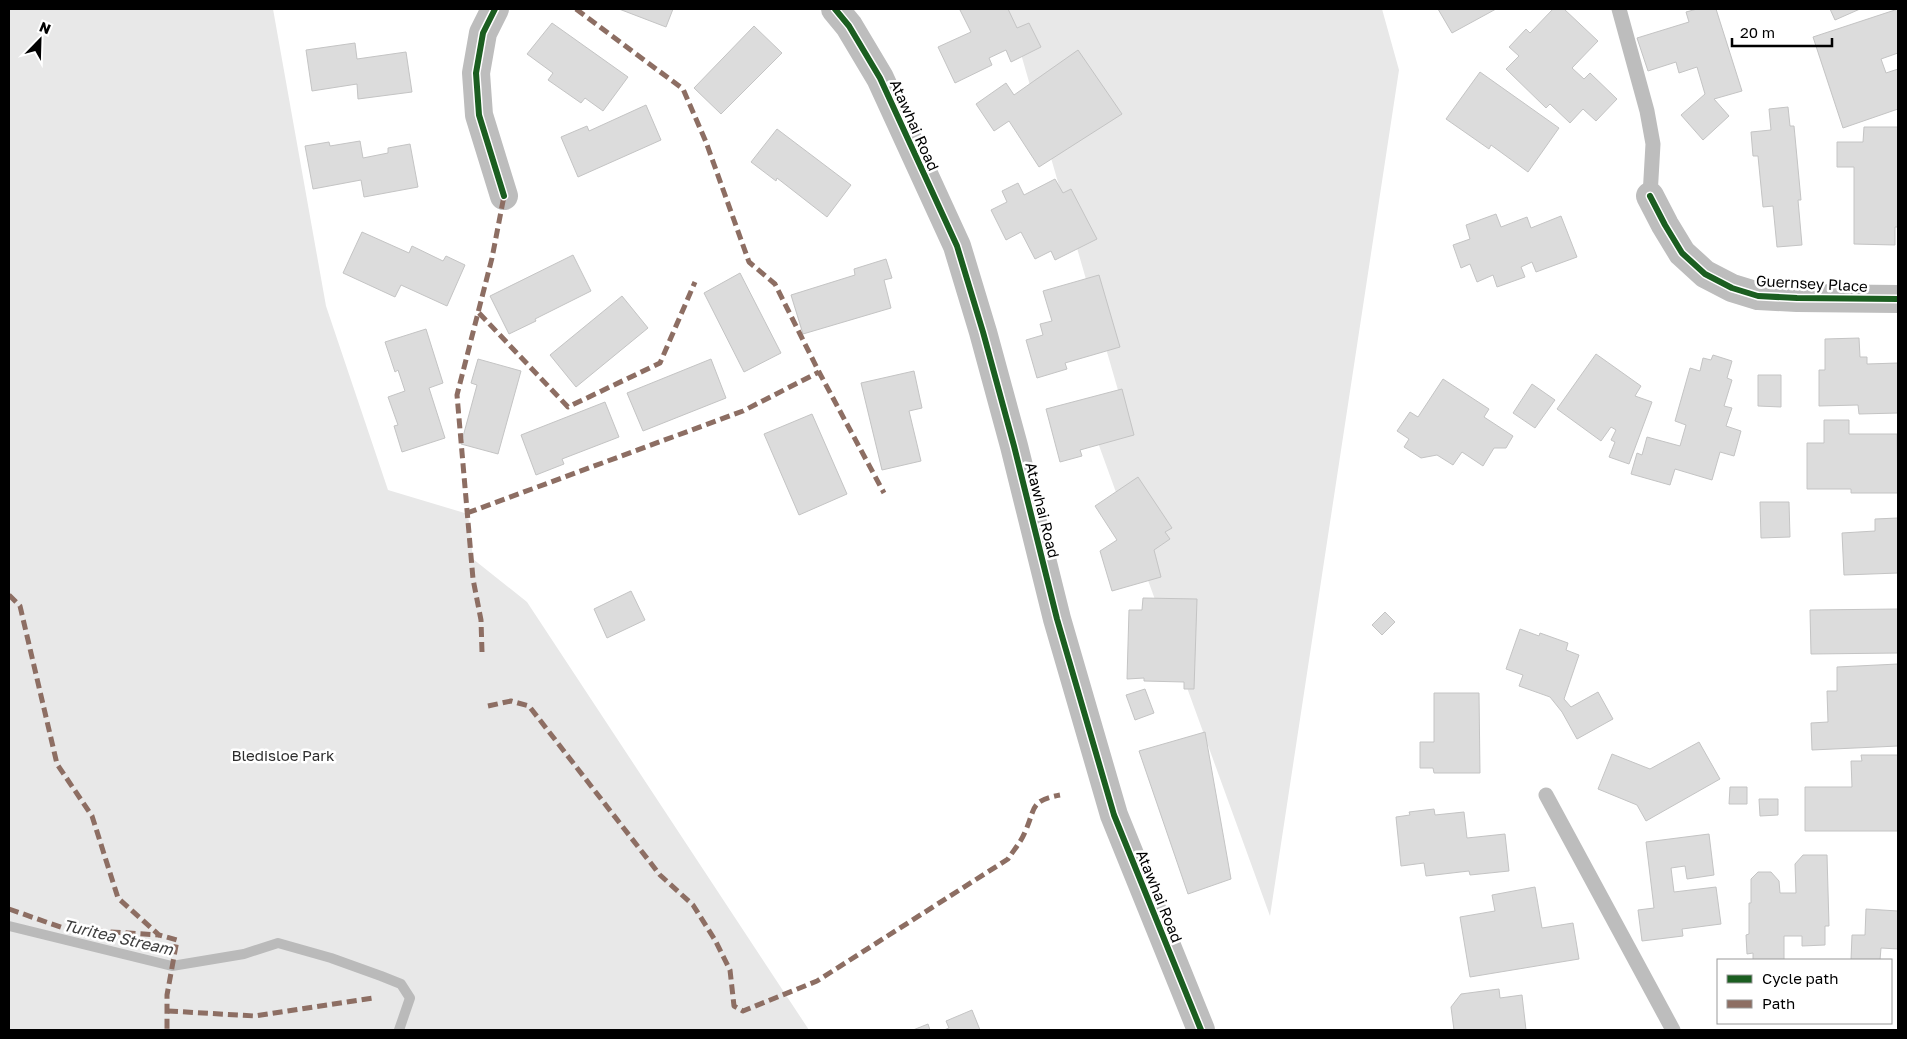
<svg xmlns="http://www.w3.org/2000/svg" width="1907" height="1039" viewBox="0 0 1907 1039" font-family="'Golos Text',sans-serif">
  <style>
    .green { fill: #e8e8e8 }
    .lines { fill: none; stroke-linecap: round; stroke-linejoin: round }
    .stream { stroke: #bababa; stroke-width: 10 }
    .building { fill: #dcdcdc; stroke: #c4c4c4 }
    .service { stroke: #bdbdbd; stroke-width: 15 }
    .minor { stroke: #bdbdbd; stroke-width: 28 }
    .quiet { stroke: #8d6e63; stroke-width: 5; stroke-dasharray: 10 5; stroke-linecap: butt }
    .cycleway-casing { stroke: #fff; stroke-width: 9 }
    .cycleway { stroke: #1b5e20; stroke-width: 6 }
    .labels { text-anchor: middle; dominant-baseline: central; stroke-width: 5; stroke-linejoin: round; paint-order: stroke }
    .street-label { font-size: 15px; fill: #000; stroke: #fff }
    .park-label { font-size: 15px; fill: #2d2d2d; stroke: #fff }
    .water-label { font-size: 16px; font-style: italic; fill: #3e3e3e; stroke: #fff }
  </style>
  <rect width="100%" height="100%" fill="#fff"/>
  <g class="green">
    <polygon points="9,9 273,9 326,306 388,490 468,514 473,559 527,602 809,1030 9,1030"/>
    <polygon points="1008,9 1382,9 1399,70 1270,916 1089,418 1122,404"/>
  </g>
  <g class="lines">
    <polyline class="stream" points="9,926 172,966 244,954 278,943 331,958 381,976 401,984 410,998 399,1030"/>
  </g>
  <g class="building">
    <polygon points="619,9 673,9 666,27"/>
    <polygon points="963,9 1008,9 1017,28 1029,23 1041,47 1011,62 1006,50 989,58 992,65 955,83 938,47 971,32 960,10"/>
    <polygon points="1438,9 1496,9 1452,33"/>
    <polygon points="1553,9 1564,9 1598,41 1572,68 1584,79 1590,73 1617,99 1596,121 1583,109 1570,123 1550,104 1546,108 1506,69 1519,56 1509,47 1526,29 1530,33"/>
    <polygon points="1697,9 1716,9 1742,91 1714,99 1729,116 1703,140 1681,115 1705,94 1697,67 1679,73 1676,62 1648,71 1637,38 1689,22 1686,12"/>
    <polygon points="1830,9 1860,9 1835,20"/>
    <polygon points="1898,9 1898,53 1881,59 1886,73 1898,69 1898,109 1843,128 1813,37"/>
    <polygon points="552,23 628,77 603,111 585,98 581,103 548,80 553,73 527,54"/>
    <polygon points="754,26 782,53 721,114 694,88"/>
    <polygon points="355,43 357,59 406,52 412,92 358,99 357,84 312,91 306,50"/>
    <polygon points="1078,50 1122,114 1039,167 1009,121 994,131 976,104 1006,83 1014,95"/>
    <polygon points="1480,72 1559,128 1528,172 1491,145 1489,149 1446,119"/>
    <polygon points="646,105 661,140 578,177 561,137 587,126 589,131"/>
    <polygon points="1788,107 1790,126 1794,126 1801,200 1798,200 1802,245 1777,247 1773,206 1763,207 1758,156 1753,156 1751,132 1771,130 1769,109"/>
    <polygon points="1864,127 1898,127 1898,227 1895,227 1895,245 1854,244 1854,167 1837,167 1837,142 1863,142"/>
    <polygon points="777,129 851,185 827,217 777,178 776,181 751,162"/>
    <polygon points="360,141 363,158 388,153 388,148 410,144 418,187 364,197 361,180 313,189 305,146 329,142 330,146"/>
    <polygon points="1055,179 1063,193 1071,189 1097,239 1055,260 1051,251 1035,259 1021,232 1006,240 991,210 1007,202 1002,191 1018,183 1024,195"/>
    <polygon points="1496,214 1501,227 1527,217 1531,228 1561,216 1577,257 1536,272 1532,262 1521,267 1525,277 1497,287 1493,275 1477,282 1470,264 1461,268 1453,245 1470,239 1466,225"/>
    <polygon points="362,232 409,253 412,246 443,261 446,256 465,265 447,306 401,285 395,297 343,273"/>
    <polygon points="573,255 591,291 535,319 536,321 509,334 490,296"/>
    <polygon points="886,259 892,278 884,280 891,308 803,334 791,295 855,275 854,269"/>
    <polygon points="740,273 781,353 744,372 704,293"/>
    <polygon points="1099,275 1120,347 1065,363 1067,369 1037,378 1026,340 1043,335 1040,324 1052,321 1043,291"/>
    <polygon points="622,296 648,328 576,387 550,355"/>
    <polygon points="426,329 443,383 429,388 445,438 402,452 394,426 398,425 388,397 405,391 398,370 395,372 385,342"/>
    <polygon points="1859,338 1860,357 1867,357 1867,364 1898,363 1898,413 1859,414 1858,405 1819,406 1819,370 1825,370 1825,339"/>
    <polygon points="1596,354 1641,386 1635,396 1652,402 1629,464 1609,457 1615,442 1611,440 1616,430 1611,427 1601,441 1557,409"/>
    <polygon points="1713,355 1732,361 1727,378 1732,380 1724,406 1732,408 1726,426 1741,431 1734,456 1720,452 1712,480 1675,469 1670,485 1631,474 1637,453 1642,455 1647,437 1680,446 1686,425 1675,421 1690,368 1700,371 1703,358 1711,360"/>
    <polygon points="478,359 521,371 498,454 461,444 477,385 471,383"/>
    <polygon points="711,359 726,398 643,431 627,393"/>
    <polygon points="914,371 922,408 909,411 921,461 882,470 861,383"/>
    <polygon points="1758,375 1781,375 1781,407 1758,406"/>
    <polygon points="1443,379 1489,409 1484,417 1513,436 1506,448 1494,448 1483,466 1462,452 1453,465 1437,455 1421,458 1404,447 1409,439 1397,431 1410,412 1418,417"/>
    <polygon points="1532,384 1555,400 1535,428 1513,413"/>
    <polygon points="1122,389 1134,435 1080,450 1082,456 1060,462 1046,409"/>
    <polygon points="605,402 619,437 562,459 564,464 536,475 521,435"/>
    <polygon points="812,414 847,494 799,515 764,434"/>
    <polygon points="1824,420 1849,420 1849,434 1897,434 1898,493 1851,493 1851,489 1807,489 1807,443 1824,443"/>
    <polygon points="1138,477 1172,528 1165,532 1170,539 1154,550 1161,577 1112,591 1100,551 1117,540 1095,506"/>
    <polygon points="1760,502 1789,502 1790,537 1761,538"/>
    <polygon points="1898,518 1898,573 1844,575 1842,533 1875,531 1875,519"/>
    <polygon points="631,591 645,620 607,638 594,609"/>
    <polygon points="1143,598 1197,599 1194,689 1184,689 1184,682 1144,681 1144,678 1127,679 1129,610 1142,610"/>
    <polygon points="1898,609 1898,653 1811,654 1810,610"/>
    <polygon points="1385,612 1395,622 1382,635 1372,625"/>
    <polygon points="1520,629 1539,636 1540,633 1568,643 1566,650 1579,655 1564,699 1571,707 1598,692 1613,719 1577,739 1562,712 1550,697 1519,686 1523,675 1506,669"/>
    <polygon points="1898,664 1898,746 1812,750 1811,723 1828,722 1827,691 1837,691 1837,667"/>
    <polygon points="1145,689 1154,713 1135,720 1126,695"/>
    <polygon points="1434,693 1479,693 1480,773 1434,773 1433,768 1420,768 1420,742 1434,742"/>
    <polygon points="1205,732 1231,879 1188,894 1139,751"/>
    <polygon points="1699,742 1720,779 1646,821 1637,805 1598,789 1612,754 1650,769"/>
    <polygon points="1861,755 1898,755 1898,831 1805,831 1805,787 1852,787 1851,761 1862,761"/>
    <polygon points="1730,787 1747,787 1747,804 1729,804"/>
    <polygon points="1759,799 1778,799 1778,815 1760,816"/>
    <polygon points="1434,809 1435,815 1464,812 1467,838 1505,834 1509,871 1470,875 1469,871 1426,876 1424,863 1401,866 1396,817 1410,815 1409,812"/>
    <polygon points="1709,834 1714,875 1687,879 1685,866 1671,868 1674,892 1716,887 1721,924 1682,929 1683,936 1642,941 1638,910 1654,908 1646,842"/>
    <polygon points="1803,855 1827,855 1829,926 1825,926 1825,945 1802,946 1802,936 1784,936 1784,960 1753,960 1753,953 1747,954 1746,935 1749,934 1749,903 1751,903 1751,879 1758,872 1771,872 1779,881 1780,893 1796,893 1795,864"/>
    <polygon points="1535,887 1542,928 1573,923 1579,959 1470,977 1460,917 1495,911 1492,895"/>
    <polygon points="1866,909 1898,911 1898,949 1881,948 1880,960 1851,960 1852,935 1865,935"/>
    <polygon points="1499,989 1500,998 1522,995 1526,1030 1454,1030 1451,1007 1461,994"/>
    <polygon points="972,1010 980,1030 944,1030 949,1028 946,1021"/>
    <polygon points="928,1024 930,1030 913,1030"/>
  </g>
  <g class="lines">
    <g class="service">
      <polyline points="1619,9 1647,111 1653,144 1650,196"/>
      <polyline points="1546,795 1673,1030"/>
    </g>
    <g class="minor">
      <polyline points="495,9 483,33 476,73 479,115 504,196"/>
      <polyline points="835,9 849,26 880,78 957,246 983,332 1014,446 1057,619 1114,815 1201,1030"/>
      <polyline points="1650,196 1665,225 1682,253 1705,274 1732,288 1758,296 1797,298 1898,299"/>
    </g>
    <g class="quiet">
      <polyline points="576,9 683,89 706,142 749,262 775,284 819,372 884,493"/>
      <polyline points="479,313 568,407 660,363 695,282"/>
      <polyline points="467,513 743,411 819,372"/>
      <polyline points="9,595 20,606 57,764 92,816 118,898 159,935 177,940 167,995 167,1030"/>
      <polyline points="482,652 481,620 473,579 457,395 492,258 504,196"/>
      <path d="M488,706L511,701L529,706L660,875L693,905L715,940L730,970L734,1006L743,1011L817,981L1008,859C1013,851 1021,842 1025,832C1036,808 1029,801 1060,795"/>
      <polyline points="9,909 66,929 159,935"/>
      <polyline points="168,1011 255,1016 373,998"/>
    </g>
    <defs>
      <g id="cycleway">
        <polyline points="495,9 483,33 476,73 479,115 504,196"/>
        <polyline points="835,9 849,26 880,78 957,246 983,332 1014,446 1057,619 1114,815 1201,1030"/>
        <polyline points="1650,196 1665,225 1682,253 1705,274 1732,288 1758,296 1797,298 1898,299"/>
      </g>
    </defs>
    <use href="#cycleway" class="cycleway-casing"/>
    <use href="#cycleway" class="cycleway"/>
  </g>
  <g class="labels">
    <g class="street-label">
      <text transform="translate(915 125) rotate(66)">Atawhai Road</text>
      <text transform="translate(1812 283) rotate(3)">Guernsey Place</text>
      <text transform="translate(1043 510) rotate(76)">Atawhai Road</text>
      <text transform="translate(1160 896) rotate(68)">Atawhai Road</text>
    </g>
    <g class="park-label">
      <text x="283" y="755">Bledisloe Park</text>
    </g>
    <g class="water-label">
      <text transform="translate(118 937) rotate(13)">Turitea Stream</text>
    </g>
  </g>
  <rect width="1907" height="1039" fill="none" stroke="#000000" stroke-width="20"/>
  <rect x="1717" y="959" width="175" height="65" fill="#ffffff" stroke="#999999"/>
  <rect x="1727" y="975" width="25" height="8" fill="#1b5e20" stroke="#999999"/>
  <text x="1762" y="984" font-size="15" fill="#000000">Cycle path</text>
  <rect x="1727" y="1000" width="25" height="8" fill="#8d6e63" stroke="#999999"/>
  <text x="1762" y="1009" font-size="15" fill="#000000">Path</text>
  <g transform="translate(40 40) rotate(23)" stroke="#ffffff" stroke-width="4" paint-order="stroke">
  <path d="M0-4L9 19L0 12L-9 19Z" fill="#000000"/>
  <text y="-8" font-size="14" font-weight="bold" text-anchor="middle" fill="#000000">N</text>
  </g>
  <path d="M1732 38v8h100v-8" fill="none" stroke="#000000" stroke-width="2.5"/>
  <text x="1740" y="38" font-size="15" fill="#000000" stroke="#ffffff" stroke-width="4" paint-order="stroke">20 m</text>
</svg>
